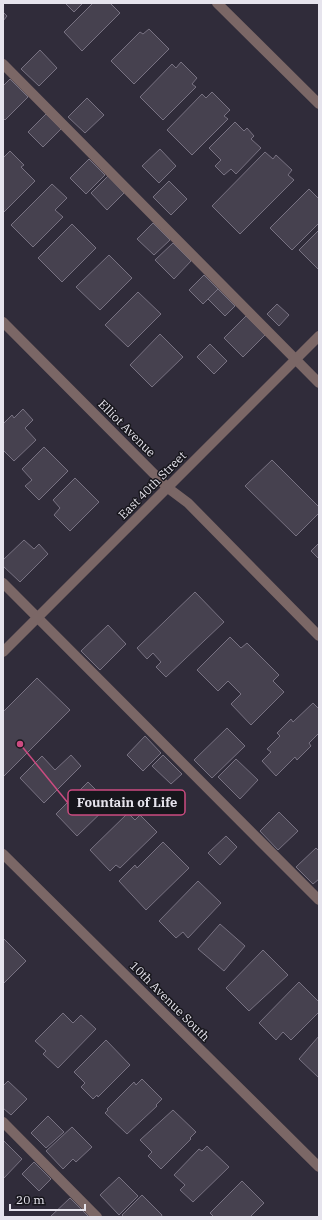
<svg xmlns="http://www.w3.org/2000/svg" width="322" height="1220" viewBox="0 0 322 1220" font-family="'IBM Plex Serif',serif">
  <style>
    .building { fill: #46414f; stroke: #787282 }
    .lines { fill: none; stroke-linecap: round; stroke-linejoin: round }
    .service { stroke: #7b6766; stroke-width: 10 }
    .minor { stroke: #7b6766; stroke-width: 10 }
    .tertiary { stroke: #7b6766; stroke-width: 10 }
    .labels { text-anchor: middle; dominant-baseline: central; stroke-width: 3; stroke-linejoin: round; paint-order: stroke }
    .street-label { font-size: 12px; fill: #e6e4ed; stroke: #17161c }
    .leader { fill: none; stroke: #cb4b80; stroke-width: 1.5 }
    .callout-dot { fill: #cb4b80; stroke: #17161c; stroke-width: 1.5 }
    .callout { fill: #17161c; stroke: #cb4b80; stroke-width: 1.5 }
    .callout-label { font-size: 13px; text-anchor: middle; font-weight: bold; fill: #e6e4ed }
  </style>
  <rect width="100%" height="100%" fill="#302c3a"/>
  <g class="building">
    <polygon points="65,3 83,3 74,12"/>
    <polygon points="93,3 110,3 120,13 82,51 64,32"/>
    <polygon points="3,12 7,16 3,21"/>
    <polygon points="149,29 169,49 134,84 111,61 140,32 143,34"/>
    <polygon points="40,50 57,68 39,86 21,69"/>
    <polygon points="181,62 197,78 192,84 196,87 163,120 140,97 172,64 176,68"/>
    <polygon points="10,79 28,97 5,120 3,118 3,86"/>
    <polygon points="212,92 230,110 224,116 228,119 192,155 167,130 202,94 206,98"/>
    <polygon points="87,98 104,115 85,133 68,117"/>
    <polygon points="46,114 61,129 43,147 28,132"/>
    <polygon points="235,122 244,131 247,128 254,136 251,139 261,148 236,174 231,169 224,175 215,166 221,160 209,148"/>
    <polygon points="160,149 176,166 159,183 142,166"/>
    <polygon points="10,151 24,165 21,167 35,181 3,213 3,158"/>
    <polygon points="265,152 273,159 276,155 292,170 288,175 294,180 240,234 212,206"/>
    <polygon points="89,159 105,175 86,194 70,178"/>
    <polygon points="108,176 124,193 107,210 91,193"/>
    <polygon points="169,181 187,199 171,215 153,197"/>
    <polygon points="52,184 67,198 55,210 63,217 33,247 11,225"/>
    <polygon points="309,189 319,199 319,223 292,250 270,228"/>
    <polygon points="153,223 170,240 154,255 137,239"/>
    <polygon points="72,224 96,248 62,282 38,258"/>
    <polygon points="319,230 319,270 299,250"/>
    <polygon points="173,243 191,261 174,279 155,260"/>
    <polygon points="109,255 132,278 100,310 76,287"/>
    <polygon points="204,275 218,289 203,304 189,290"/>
    <polygon points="218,289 235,306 225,316 208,299"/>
    <polygon points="138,292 161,314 128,347 105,325"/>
    <polygon points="277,304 289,315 279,326 267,314"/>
    <polygon points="246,316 265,335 243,357 224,338"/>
    <polygon points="160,334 183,357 152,387 130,365"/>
    <polygon points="210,344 227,361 214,374 197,357"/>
    <polygon points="23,409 33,420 25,428 36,440 14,461 3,450 3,424 12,415 14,418"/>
    <polygon points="44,447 68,471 39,500 25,486 32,480 22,469"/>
    <polygon points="272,460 319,507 319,513 296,536 245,486"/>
    <polygon points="75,478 99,502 70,531 54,515 60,508 53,500"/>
    <polygon points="24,540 34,549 39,544 48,554 20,582 3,566 3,560"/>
    <polygon points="319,543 319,559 311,551"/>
    <polygon points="195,592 224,622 166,677 156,667 161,662 153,653 147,659 137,648"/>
    <polygon points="108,625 126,644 100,670 81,651"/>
    <polygon points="230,637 241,648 247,643 279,675 273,681 284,692 251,725 231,704 241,694 228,681 218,691 197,670"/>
    <polygon points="37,678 70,710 4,776 3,775 3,712"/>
    <polygon points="313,703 319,709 319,733 309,743 311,746 297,760 295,757 276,776 262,761 271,752 267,749 280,736 277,733 291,719 293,722"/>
    <polygon points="227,728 245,746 212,778 194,760"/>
    <polygon points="145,736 161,753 143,771 127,755"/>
    <polygon points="71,755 81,766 44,803 20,778 42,756 55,770"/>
    <polygon points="163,755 182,774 171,784 152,766"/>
    <polygon points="236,759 258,780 240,799 218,777"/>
    <polygon points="88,782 110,804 77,836 56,814"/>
    <polygon points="279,812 298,831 278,850 260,831"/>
    <polygon points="128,813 135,820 140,815 157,832 120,868 116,865 110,871 90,850"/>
    <polygon points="226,836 237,847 220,865 208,853"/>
    <polygon points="163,842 189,868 146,910 119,881 135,865 137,868"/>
    <polygon points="316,848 319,851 319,879 313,884 296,867"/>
    <polygon points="198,881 221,903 188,938 183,932 176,938 159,921"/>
    <polygon points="220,924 245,946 224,971 198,949"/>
    <polygon points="3,938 26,961 3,984"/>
    <polygon points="263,950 288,975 249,1011 226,988"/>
    <polygon points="299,982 319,1002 319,1012 291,1040 283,1032 276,1040 259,1023"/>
    <polygon points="63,1013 73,1023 81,1015 96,1029 58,1068 43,1054 46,1051 35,1041"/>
    <polygon points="319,1036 319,1078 299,1059"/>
    <polygon points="106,1040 130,1065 98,1097 97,1095 93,1099 81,1087 85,1083 74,1072"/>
    <polygon points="142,1079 162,1099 156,1105 157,1106 127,1134 105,1113 108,1110 107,1109 134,1082 136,1085"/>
    <polygon points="8,1081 27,1099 11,1115 3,1108 3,1086"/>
    <polygon points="173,1110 196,1132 190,1138 191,1139 161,1169 148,1156 152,1152 140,1140"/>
    <polygon points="48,1116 64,1132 46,1148 31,1133"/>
    <polygon points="72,1127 92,1147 76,1162 73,1159 63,1169 46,1151"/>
    <polygon points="4,1141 22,1159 3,1179 3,1142"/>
    <polygon points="207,1146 229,1167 193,1202 180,1190 185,1185 174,1175 199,1149 202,1151"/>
    <polygon points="34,1162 51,1179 39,1191 22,1174"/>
    <polygon points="119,1177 138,1196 119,1215 100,1195"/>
    <polygon points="242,1181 264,1203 250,1217 214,1217 210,1213"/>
    <polygon points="142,1195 162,1215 161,1217 124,1217 122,1215"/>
    <polygon points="70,1198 88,1216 87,1217 50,1217"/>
  </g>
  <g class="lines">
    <g class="service">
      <polyline points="3,64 319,383"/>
      <polyline points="3,583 319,900"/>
      <polyline points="3,1122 97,1217"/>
    </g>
    <g class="minor">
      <polyline points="3,322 168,488 188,503 319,636"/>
      <polyline points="3,652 319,336"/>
      <polyline points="3,854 319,1167"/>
    </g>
    <polyline class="tertiary" points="217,3 319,104"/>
  </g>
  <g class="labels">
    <g class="street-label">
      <text transform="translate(127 428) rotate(45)">Elliot Avenue</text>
      <text transform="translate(152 485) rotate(-45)">East 40th Street</text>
      <text transform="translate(170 1001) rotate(45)">10th Avenue South</text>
    </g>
  </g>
  <path class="leader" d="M20 744L68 803"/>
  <circle class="callout-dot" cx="20" cy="744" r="4"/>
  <rect class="callout" x="68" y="790" width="117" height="25" rx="4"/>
  <g class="callout-label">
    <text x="127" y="807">Fountain of Life</text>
  </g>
  <rect width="322" height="1220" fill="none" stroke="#e6e4ed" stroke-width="8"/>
  <path d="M10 1204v6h75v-6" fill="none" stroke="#e6e4ed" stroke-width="2"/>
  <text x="16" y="1204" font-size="12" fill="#e6e4ed" stroke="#17161c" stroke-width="3" paint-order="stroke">20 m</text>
</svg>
